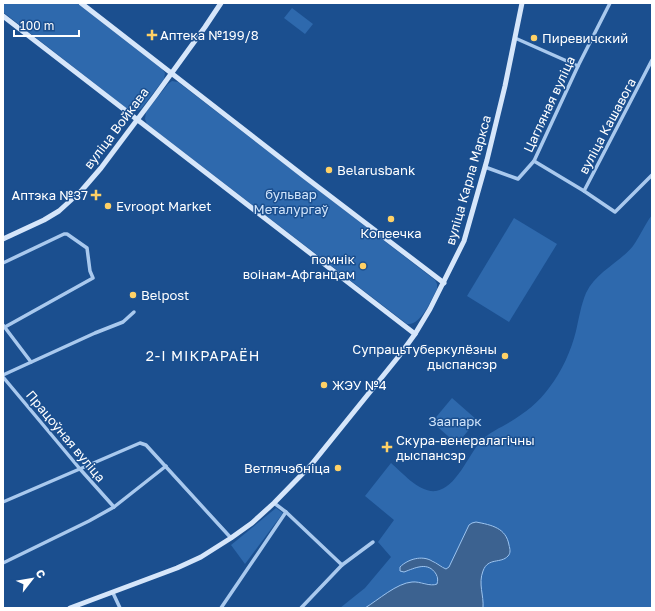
<svg xmlns="http://www.w3.org/2000/svg" width="655" height="611" viewBox="0 0 655 611" font-family="'Golos Text',sans-serif">
  <style>
    .green { fill: #2e69ad }
    .water { fill: #3c6290; stroke: #9cc4f0 }
    .lines { fill: none; stroke-linecap: round; stroke-linejoin: round }
    .street { stroke: #a9c9ee; stroke-width: 3.5 }
    .secondary { stroke: #d6e6fa; stroke-width: 5 }
    .poi-dot { fill: #ffd166; stroke: #1b4f8f; stroke-width: 1.5 }
    .labels { text-anchor: middle; dominant-baseline: central; stroke-width: 3; stroke-linejoin: round; paint-order: stroke }
    .poi-label { font-size: 13px; fill: #fff; stroke: #1b4f8f; text-anchor: start }
    .street-label { font-size: 13px; fill: #fff; stroke: #1b4f8f }
    .park-label { font-size: 13px; fill: #cfe3fa; stroke: #1b4f8f }
    .neighbourhood-label { font-size: 14px; letter-spacing: 1px; fill: #fff; stroke: #1b4f8f }
  </style>
  <rect width="100%" height="100%" fill="#1b4f8f"/>
  <g class="green">
    <polygon points="3,3 77,3 162,69 165,73 164,79 141,109 136,111 130,111 3,12"/>
    <polygon points="292,8 313,24 305,34 284,18"/>
    <path d="M172,81L178,82L435,280L437,284V289C431,300 421,326 407,324L147,124L145,119L146,112L168,84Z"/>
    <path d="M652,215V608H483C483,594 474,573 489,563C495,559 503,559 509,555L510,546L491,526L476,522L449,567L446,569L432,560L403,572C418,566 434,560 438,582L436,585L419,582H410L396,588L365,608H340L365,588L391,557L378,542L394,520L365,496L391,463C403,473 419,493 436,491C456,488 468,456 480,442C488,433 500,428 510,422C525,413 539,402 549,388C562,371 571,351 576,331C579,318 581,305 586,293C596,272 619,263 633,246C640,236 645,224 652,215Z"/>
    <polygon points="514,218 557,244 509,322 467,296"/>
    <polygon points="452,398 477,420 457,444 432,422"/>
    <polygon points="276,508 283,513 245,564 231,545"/>
  </g>
  <path class="water" d="M476,522C492,525 506,528 509,545C510,549 511,553 508,556C501,564 488,557 483,571C478,584 484,595 483,608H365C378,600 397,583 412,582C420,581 430,587 437,584C438,580 438,578 436,574C428,561 415,568 404,572L400,571V567C408,559 422,555 432,561C437,563 441,567 446,569L449,567L469,525L472,523Z"/>
  <g class="lines">
    <g class="street">
      <polyline points="515,38 578,66"/>
      <polyline points="534,161 584,191 652,60"/>
      <polyline points="485,167 518,179 534,161 578,66 610,3"/>
      <polyline points="584,191 615,212 652,175"/>
      <polyline points="3,263 64,234 67,234 87,248 90,271 93,278 5,327"/>
      <polyline points="3,325 31,362"/>
      <polyline points="3,375 95,333 123,322 134,312"/>
      <polyline points="3,377 80,469 114,507"/>
      <polyline points="3,502 140,443 146,445 231,538"/>
      <polyline points="274,503 286,512 342,565"/>
      <polyline points="3,563 89,521 114,507 166,466"/>
      <polyline points="113,593 120,608"/>
      <polyline points="221,608 286,512"/>
      <polyline points="301,608 342,565 373,542"/>
    </g>
    <g class="secondary">
      <polyline points="81,3 305,177 444,283"/>
      <polyline points="3,16 415,334"/>
      <polyline points="3,239 44,220 59,211 82,190 101,168 155,96 205,27 221,3"/>
      <polyline points="70,608 177,568 201,557 231,538 252,523 274,503 311,465 399,356 415,334 430,309 464,241 487,160 505,86 522,3"/>
    </g>
  </g>
  <g class="poi-dot">
    <path d="M150 29h4v4h4v4h-4v4h-4v-4h-4v-4h4z"/>
    <circle cx="534" cy="38" r="4"/>
    <circle cx="329" cy="170" r="4"/>
    <path d="M94 189h4v4h4v4h-4v4h-4v-4h-4v-4h4z"/>
    <circle cx="108" cy="206" r="4"/>
    <circle cx="391" cy="219" r="4"/>
    <circle cx="363" cy="266" r="4"/>
    <circle cx="133" cy="295" r="4"/>
    <circle cx="505" cy="356" r="4"/>
    <circle cx="324" cy="385" r="4"/>
    <path d="M385 441h4v4h4v4h-4v4h-4v-4h-4v-4h4z"/>
    <circle cx="338" cy="468" r="4"/>
  </g>
  <g class="labels">
    <g class="poi-label">
      <text x="160" y="35">Аптека №199/8</text>
      <text x="542" y="38">Пиревичский</text>
      <text x="337" y="170">Belarusbank</text>
      <text x="88" y="195" text-anchor="end">Аптэка №37</text>
      <text x="116" y="206">Evroopt Market</text>
      <text x="391" y="233" text-anchor="middle">Копеечка</text>
      <text x="355" y="259" text-anchor="end">помнік<tspan x="355" dy="15">воінам-Афганцам</tspan></text>
      <text x="141" y="295">Belpost</text>
      <text x="497" y="349" text-anchor="end">Супрацьтуберкулёзны<tspan x="497" dy="15">дыспансэр</tspan></text>
      <text x="332" y="385">ЖЭУ №4</text>
      <text x="396" y="440">Скура-венералагічны<tspan x="396" dy="15">дыспансэр</tspan></text>
      <text x="330" y="468" text-anchor="end">Ветлячэбніца</text>
    </g>
    <g class="street-label">
      <text transform="translate(549 104) rotate(-65)">Цагляная вуліца</text>
      <text transform="translate(607 126) rotate(-62)">вуліца Кашавога</text>
      <text transform="translate(116 128) rotate(-53)">вуліца Войкава</text>
      <text transform="translate(468 180) rotate(-74)">вуліца Карла Маркса</text>
      <text transform="translate(66 436) rotate(50)">Працоўная вуліца</text>
    </g>
    <g class="park-label">
      <text x="291" y="194">бульвар<tspan x="291" dy="15">Металургаў</tspan></text>
      <text x="455" y="421">Заапарк</text>
    </g>
    <g class="neighbourhood-label">
      <text x="203" y="355">2-І МІКРАРАЁН</text>
    </g>
  </g>
  <rect width="655" height="611" fill="none" stroke="#ffffff" stroke-width="8"/>
  <g transform="translate(32 579) rotate(59)" stroke="#1b4f8f" stroke-width="3" paint-order="stroke">
  <path d="M0-3L7 15L0 10L-7 15Z" fill="#ffffff"/>
  <text y="-6" font-size="11" font-weight="bold" text-anchor="middle" fill="#ffffff">С</text>
  </g>
  <path d="M14 30v6h65v-6" fill="none" stroke="#ffffff" stroke-width="2"/>
  <text x="20" y="30" font-size="12" fill="#ffffff" stroke="#1b4f8f" stroke-width="3" paint-order="stroke">100 m</text>
</svg>
